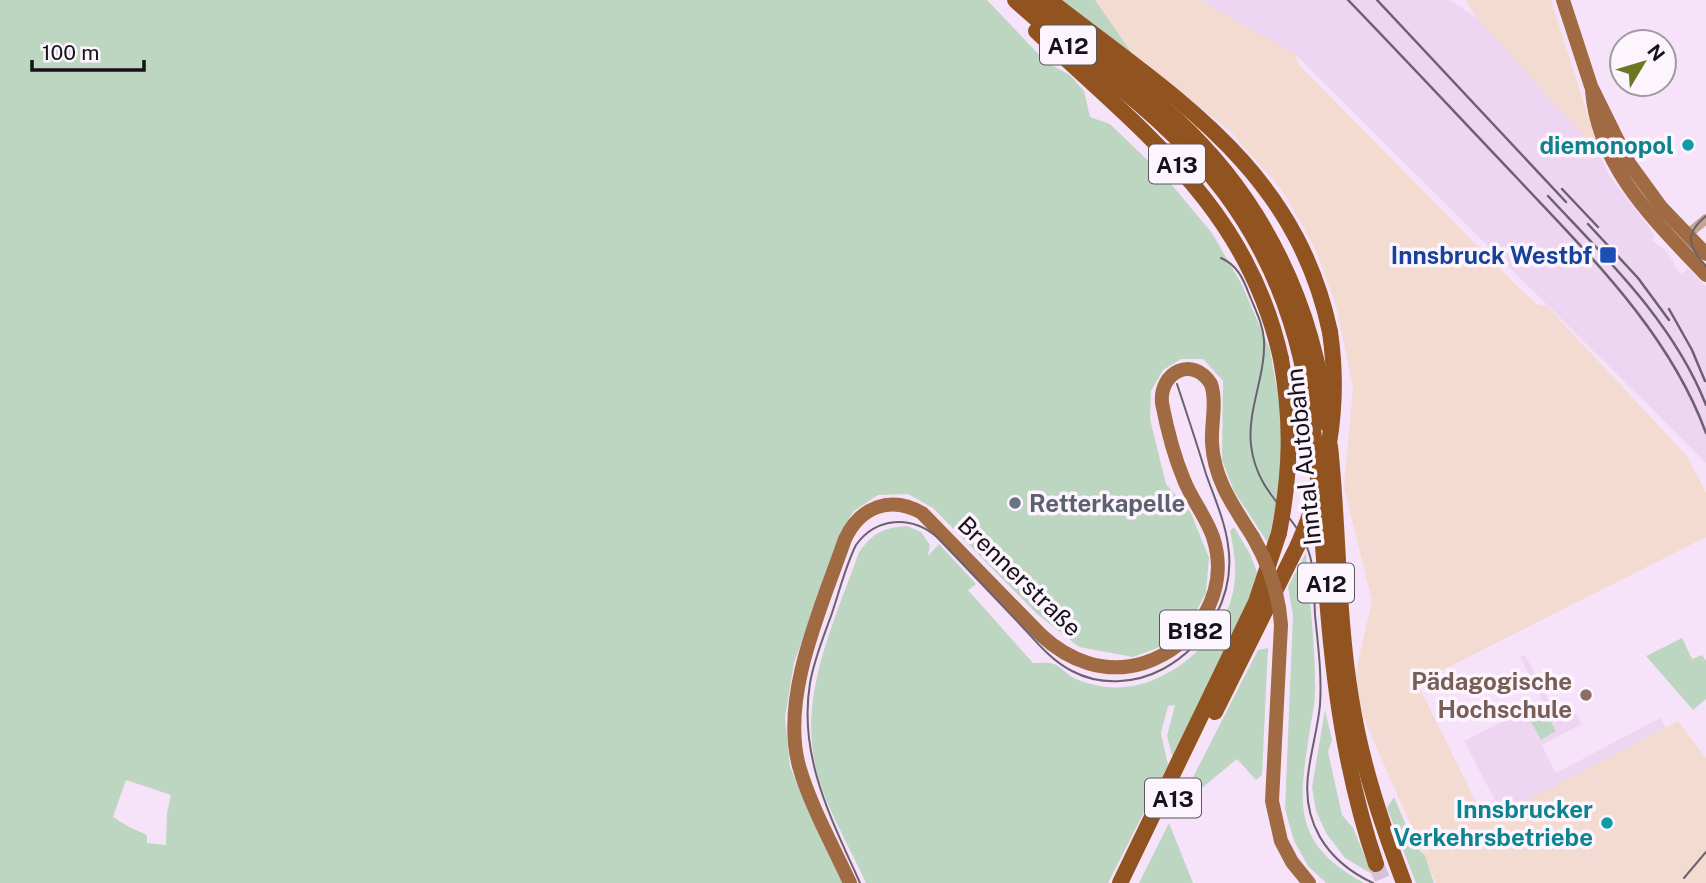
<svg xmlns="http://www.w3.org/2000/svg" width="1706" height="883" viewBox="0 0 1706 883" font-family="'Public Sans',sans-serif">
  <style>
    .built { fill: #eed6f3 }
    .industrial { fill: #f3dbd2 }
    .green { fill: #bdd6c2; fill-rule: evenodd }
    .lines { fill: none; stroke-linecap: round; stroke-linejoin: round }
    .highway-tunnel { stroke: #d5c4d8; stroke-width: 16; stroke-dasharray: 16 8; stroke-linecap: butt }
    .minor { stroke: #c4a590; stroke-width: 10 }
    .major { stroke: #a06a42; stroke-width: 14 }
    .highway { stroke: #915421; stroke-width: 16 }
    .tram { stroke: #6c616f; stroke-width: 2 }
    .rail { stroke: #6c616f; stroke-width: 2.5 }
    .major-bridge { stroke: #a06a42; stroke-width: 14 }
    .highway-bridge { stroke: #915421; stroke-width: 16 }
    .culture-dot { fill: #0f9aa8; stroke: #fcf5fe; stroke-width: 2.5 }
    .transit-dot { fill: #1a4fb4; stroke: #fcf5fe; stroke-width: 2.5 }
    .worship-dot { fill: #6b7280; stroke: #fcf5fe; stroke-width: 2.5 }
    .education-dot { fill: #8d6e63; stroke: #fcf5fe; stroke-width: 2.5 }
    .labels { text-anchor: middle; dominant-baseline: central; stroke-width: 7; stroke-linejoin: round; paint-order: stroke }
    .shield { fill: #fcf5fe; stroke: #5c555e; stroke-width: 2 }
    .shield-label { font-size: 23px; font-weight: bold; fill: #171119 }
    .culture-label { font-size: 24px; font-weight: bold; fill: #0d838f; stroke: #fcf5fe; text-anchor: end }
    .transit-label { font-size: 24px; font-weight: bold; fill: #164399; stroke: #fcf5fe; text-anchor: end }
    .street-label { font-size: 24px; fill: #171119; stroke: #fcf5fe }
    .worship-label { font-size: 24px; font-weight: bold; fill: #5b616d; stroke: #fcf5fe; text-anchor: start }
    .education-label { font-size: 24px; font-weight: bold; fill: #785e54; stroke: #fcf5fe; text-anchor: end }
  </style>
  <rect width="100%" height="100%" fill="#f6e3fa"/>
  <g class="built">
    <polygon points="1200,0 1450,0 1478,19 1600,154 1609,175 1655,235 1652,240 1670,254 1668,256 1675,264 1674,266 1681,274 1688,268 1706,287 1706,463 1295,54"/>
    <polygon points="1525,655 1560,721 1576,713 1582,724 1542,745 1556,773 1660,718 1666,727 1502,814 1464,741 1543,701 1520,657"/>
  </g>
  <g class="industrial">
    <polygon points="1095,0 1200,0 1295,54 1298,64 1519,288 1537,304 1547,306 1687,456 1706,493 1706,537 1417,683 1486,822 1678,721 1706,758 1706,883 1436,883 1361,712 1355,675 1372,601 1344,488 1353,387 1336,305 1314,246 1282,190 1229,130 1133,55"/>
    <polygon points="1465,0 1551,0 1600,154 1478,19"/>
  </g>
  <g class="green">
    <path d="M0,0H987L1046,62L1070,75L1084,91L1090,117L1110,124L1166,178L1212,233L1242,285L1270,350L1282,418V466L1275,511L1268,543L1234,491L1222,460L1223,381L1203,359H1181L1163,370L1151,391L1150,419L1166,484L1191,513L1209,558L1206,593L1189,624L1160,647L1133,657L1079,647L1036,613L933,508L908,494L878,495L854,511L840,533L794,663L785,717L790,767L843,883H0ZM126,780L171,795L167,813L166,845L147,843V835L129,827L113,817Z"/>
    <polygon points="1059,0 1095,0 1133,55"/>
    <path d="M907,526L921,532L930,545L928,556L939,544L976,584L968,590L1033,663C1039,663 1049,662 1054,664C1061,667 1066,673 1072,677C1086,684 1108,689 1124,687C1169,684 1218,642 1231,600C1238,576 1235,554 1230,531L1234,527L1250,554L1259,577L1173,759L1167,736L1175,705L1168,706L1161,733L1168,765L1108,883H866C849,845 821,800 814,759C801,688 836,618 859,552C874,532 883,528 907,526Z"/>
    <path d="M1306,553C1309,597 1316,649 1315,692C1315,704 1312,717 1310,729C1299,802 1290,843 1364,883H1326L1308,866L1294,841L1285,809L1293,615L1288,587Z"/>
    <polygon points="1682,638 1692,659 1702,655 1706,661 1706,699 1693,710 1646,656"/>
    <polygon points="1268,648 1262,775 1256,780 1237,759 1192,796 1186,791 1258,650"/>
    <polygon points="1540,703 1556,731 1541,740 1525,711"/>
    <polygon points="1325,710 1332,740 1328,752 1342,815 1353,828 1372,874 1345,858 1326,833 1316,811 1312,787"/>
    <polygon points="1394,797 1414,844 1425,856 1434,883 1416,883 1387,808"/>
    <polygon points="1169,823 1193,883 1139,883"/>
  </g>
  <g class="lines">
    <polyline class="highway-tunnel" points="1376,864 1384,883"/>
    <polyline class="minor" points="1687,235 1706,219"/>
    <g class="major">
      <polyline points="1563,0 1591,86 1629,163 1661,207 1706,254"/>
      <path d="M1592,90C1598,168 1655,221 1706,275"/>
      <polyline points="1281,625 1272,801 1281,841 1292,862 1309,883"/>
      <path d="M850,883C833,846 810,805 799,766C780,696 822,606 845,539C860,507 890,495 922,513L1041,635C1069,661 1105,675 1144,663C1196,646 1231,592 1213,537C1206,517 1192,500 1184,480C1174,456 1167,429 1162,403C1159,372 1193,355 1211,384C1217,402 1211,424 1212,443C1214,480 1234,507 1253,537"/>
    </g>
    <g class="highway">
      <path d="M1015,0C1085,64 1168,116 1225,193C1317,317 1314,438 1326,585C1333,681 1345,773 1376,864"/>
      <path d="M1035,0C1080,42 1131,79 1177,120C1264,200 1315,308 1327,424"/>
      <path d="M1049,0C1173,97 1295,167 1330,332"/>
      <path d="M1036,31C1141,131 1248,207 1281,359"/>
      <path d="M1330,446C1339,530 1337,614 1351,698C1361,762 1381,822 1404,883"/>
      <polyline points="1215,712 1298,545"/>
      <polyline points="1120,883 1256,602 1279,533"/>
    </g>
    <g class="tram">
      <path d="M1706,216C1684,234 1688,247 1706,266"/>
      <path d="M1221,258C1237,265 1243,278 1249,294C1255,309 1263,324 1264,340C1266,375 1247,410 1251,445C1257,498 1298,513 1310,556C1315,575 1314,596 1315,615C1318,644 1322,675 1320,705C1318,726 1312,747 1309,768C1300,821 1326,861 1373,883"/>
      <polyline points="1684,878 1706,852"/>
      <path d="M860,883C831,818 798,756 810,683C814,660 823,638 831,616C839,593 845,567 856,545C876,517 911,515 937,537C964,565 990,593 1017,621C1034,639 1050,660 1072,671C1100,686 1135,684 1163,669C1207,645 1236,595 1228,545C1225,521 1214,497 1206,474C1197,444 1187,414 1177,384"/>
    </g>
    <g class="rail">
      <path d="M1348,0C1405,59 1461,119 1517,178C1589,255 1669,332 1706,433"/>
      <polyline points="1377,0 1566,202"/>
      <polyline points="1562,189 1598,227"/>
      <path d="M1548,196C1607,259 1674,323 1706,405"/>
      <polyline points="1588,224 1638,278 1669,320"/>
      <polyline points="1669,309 1692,350 1705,381"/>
    </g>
    <path class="major-bridge" d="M1253,537C1269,565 1279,592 1281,625"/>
    <g class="highway-bridge">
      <path d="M1279,533C1291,471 1292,420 1281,359"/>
      <path d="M1298,545C1328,476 1341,407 1330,332"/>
    </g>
  </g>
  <g class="culture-dot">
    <circle cx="1688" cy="145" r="7"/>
    <circle cx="1607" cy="823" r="7"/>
  </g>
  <rect class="transit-dot" x="1599" y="246" width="18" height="18" rx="3.5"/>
  <circle class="worship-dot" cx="1015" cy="503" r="7"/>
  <circle class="education-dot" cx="1586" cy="695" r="7"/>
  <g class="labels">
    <g class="shield">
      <rect x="1040" y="25.5" width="56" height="39" rx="5"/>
      <rect x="1149" y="144.5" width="56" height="39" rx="5"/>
      <rect x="1298" y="563.5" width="56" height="39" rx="5"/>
      <rect x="1160" y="610.5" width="70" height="39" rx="5"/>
      <rect x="1145" y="778.5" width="56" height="39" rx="5"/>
    </g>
    <g class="shield-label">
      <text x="1068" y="45">A12</text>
      <text x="1177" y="164">A13</text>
      <text x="1326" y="583">A12</text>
      <text x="1195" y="630">B182</text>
      <text x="1173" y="798">A13</text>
    </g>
    <g class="culture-label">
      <text x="1674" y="145">diemonopol</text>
      <text x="1593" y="809">Innsbrucker<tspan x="1593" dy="28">Verkehrsbetriebe</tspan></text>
    </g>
    <g class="transit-label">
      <text x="1592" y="255">Innsbruck Westbf</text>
    </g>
    <g class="street-label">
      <text transform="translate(1303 457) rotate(-96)">Inntal Autobahn</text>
      <text transform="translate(1020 576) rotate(44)">Brennerstraße</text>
    </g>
    <g class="worship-label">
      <text x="1029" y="503">Retterkapelle</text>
    </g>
    <g class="education-label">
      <text x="1572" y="681">Pädagogische<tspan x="1572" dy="28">Hochschule</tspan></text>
    </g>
  </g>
  <g transform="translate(1643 63) rotate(52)"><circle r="33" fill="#fcf5fe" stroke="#a09aa2" stroke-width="2"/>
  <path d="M0-5L12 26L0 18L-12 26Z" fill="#6c7722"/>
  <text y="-10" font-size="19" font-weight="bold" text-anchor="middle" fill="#171119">N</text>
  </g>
  <path d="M32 60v10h112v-10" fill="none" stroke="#171119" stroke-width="3.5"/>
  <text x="42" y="60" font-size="21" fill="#171119" stroke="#fcf5fe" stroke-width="5" paint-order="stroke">100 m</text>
</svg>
